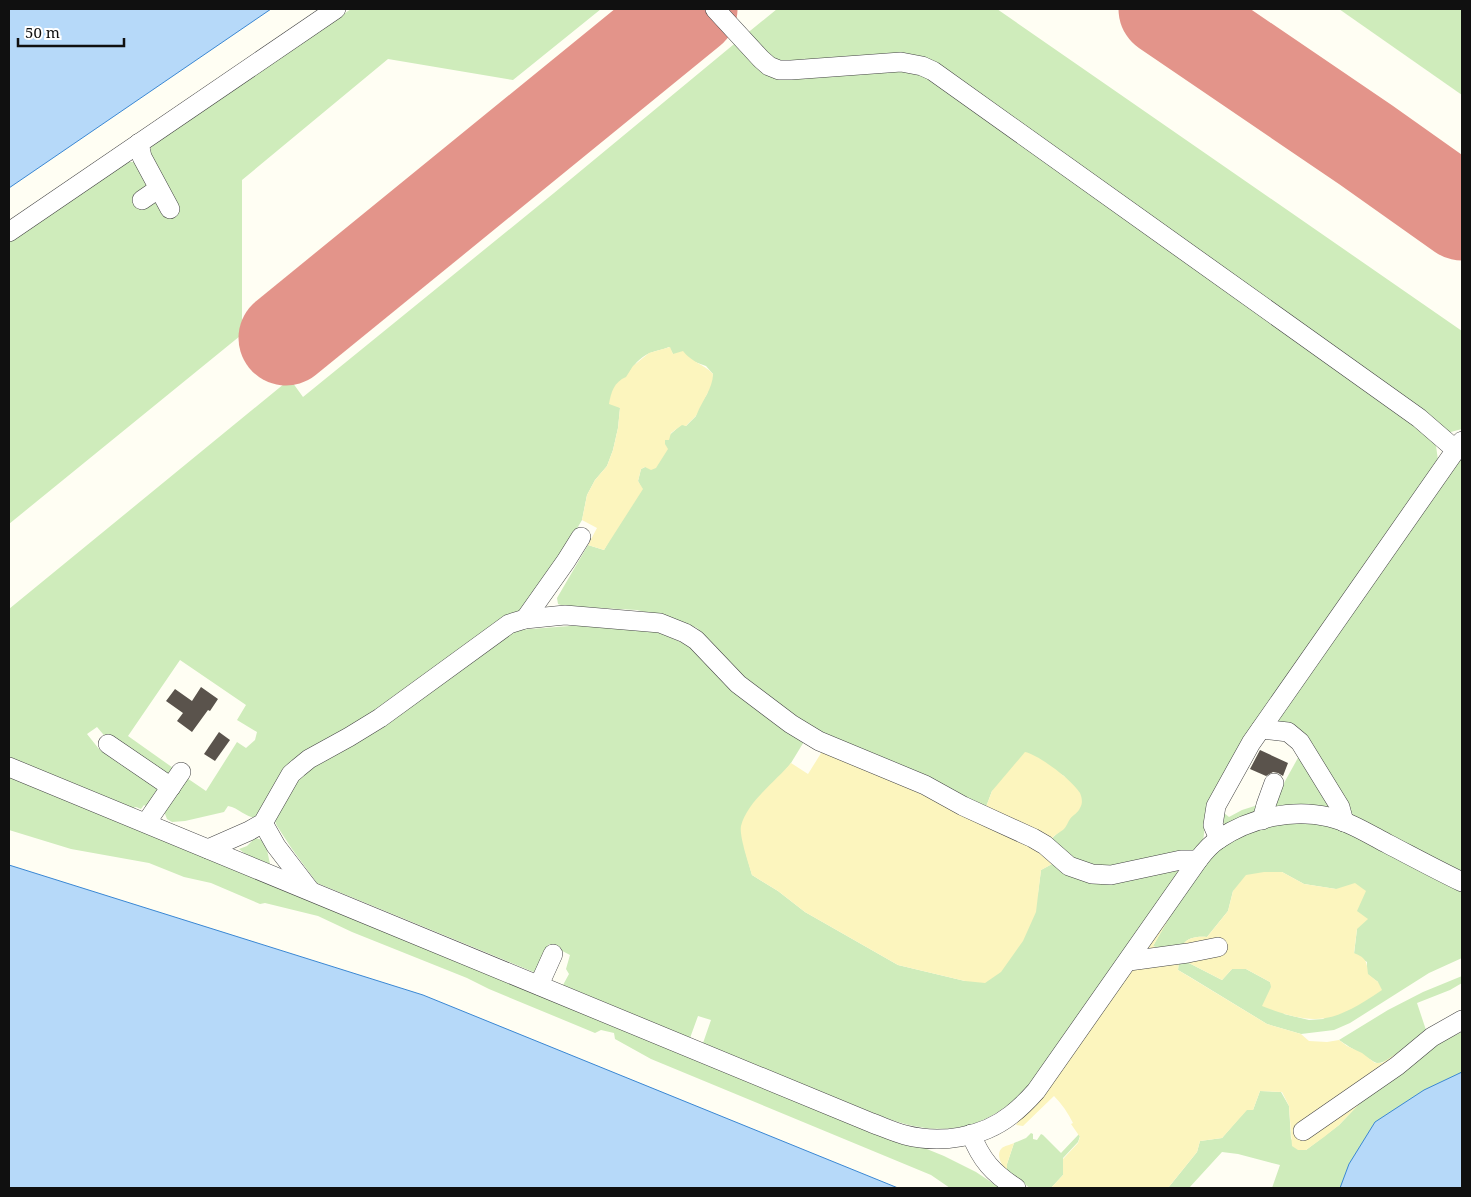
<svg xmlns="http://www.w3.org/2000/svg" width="1471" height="1197" viewBox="0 0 1471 1197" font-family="'Noto Serif',serif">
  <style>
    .green { fill: #cfecbb }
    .sand { fill: #fcf5be }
    .water { fill: #b6d9f9; stroke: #3a87d3 }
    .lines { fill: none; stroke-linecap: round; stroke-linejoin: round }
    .taxiway { stroke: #e3948a; stroke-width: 38 }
    .runway { stroke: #e3948a; stroke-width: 95 }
    .building { fill: #5a534c }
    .minor-casing { stroke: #434343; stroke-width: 20 }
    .minor { stroke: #fff; stroke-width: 19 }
  </style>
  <rect width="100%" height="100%" fill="#fffef3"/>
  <g class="green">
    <polygon points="351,9 601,9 513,80 388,59 242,180 242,321 240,336 9,524 9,242 128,162 135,162 156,174 150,151 152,145"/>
    <polygon points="777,9 997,9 1462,331 1462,429 1447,433 935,66 777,64 745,35"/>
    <polygon points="1339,9 1462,9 1462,95"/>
    <path d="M739,40L760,63L916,67L1431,434L1436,446L1439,467L1206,817L1203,842L1194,851L1109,869L1084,865L1049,841L1061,830L1070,784L1064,776L1049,767L992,791L986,807L825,736L743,682L697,628L677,620L637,610L564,606L558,604L557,598L588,545L604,550C616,528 630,510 641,487L638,481L641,469L645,467H648L665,444V439L682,424L686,426L696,416L697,410L707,394L713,374L706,366L673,354L669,347C663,350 657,350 650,353C629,362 624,385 617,405L620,408L618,428L613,450L607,466L595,480L587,495L582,520L569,542L544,579L529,597L522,609L289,771L256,818C245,817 239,808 228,806L224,812L185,821L172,822L167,819L165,814V803L184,776L206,791L237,742L246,748L255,740L257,732L237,720L246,705L180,660L128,736L176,770L169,780L108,740L97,727L87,734L99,749L113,759L161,787L147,807L144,805L141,809L136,807L133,808L9,757V609L290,379L303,397L554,193Z"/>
    <polygon points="1462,449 1462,873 1354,816 1329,781 1271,723"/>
    <path d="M583,625L655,631L699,650L805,740L791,763L741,827L745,850L752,875L778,891L805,912L898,965L965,981L1038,893L1041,870L1052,864L1066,873L1183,866L1024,1093C1003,1110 980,1126 953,1128C914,1133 879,1115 844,1101C796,1083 750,1063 703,1043L711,1020L698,1016L690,1038L563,985L569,974L566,969L570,955L549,944L536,973L317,883L292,849L277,826L274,819L303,770L506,631Z"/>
    <polygon points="1299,756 1335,811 1272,809 1281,783 1284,783"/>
    <polygon points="9,776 944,1156 976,1172 1000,1188 950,1188 931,1175 651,1059 615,1039 614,1033 601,1030 595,1033 489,989 467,978 352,932 318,916 265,903 260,904 211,883 184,877 149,863 71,849 9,830"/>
    <polygon points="1261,804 1254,814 1225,825 1221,818 1224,813 1229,817 1242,810"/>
    <path d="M1301,821L1326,824L1353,834L1462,891V958L1429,973L1350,1023L1334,1030L1301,1034L1267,1024L1190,977L1178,970L1179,961H1185L1222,980L1232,969H1246L1270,982L1284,1014L1309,1020L1323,1019L1378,982L1367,974V962L1354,954L1357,929V911L1336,889L1304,884L1282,872L1233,891L1228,911L1207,937C1199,936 1187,937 1183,945L1158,948L1153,946L1180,899L1206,863L1217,851L1250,831L1275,824Z"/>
    <polygon points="255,838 263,840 266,845 270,864 248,856 239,849 247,846"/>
    <path d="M1462,976V983L1450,990L1417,1003L1427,1033L1389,1059C1385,1061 1382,1063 1377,1063C1375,1063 1343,1043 1339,1040L1388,1010L1423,992Z"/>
    <polygon points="1462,1032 1462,1188 1272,1188 1280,1165 1238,1154 1222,1152 1189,1188 1168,1188 1197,1152 1200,1141 1222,1138 1247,1109 1253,1110 1260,1091 1281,1092 1289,1106 1291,1139 1306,1150 1339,1125 1363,1100 1376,1089 1395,1079 1434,1045"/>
    <polygon points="1031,1133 1033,1134 1033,1139 1037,1140 1041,1134 1043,1135 1061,1153 1079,1134 1080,1136 1078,1142 1063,1158 1063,1175 1051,1188 1030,1188 1007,1171 1007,1164 1014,1143 1026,1138"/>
  </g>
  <g class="sand">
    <path d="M670,347L673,354L683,351C691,362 704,364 713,374C713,388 702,401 697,414C695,418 689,422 686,426L682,425L671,433L669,440H665V444L668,449L656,468L651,470L645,467L641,469L638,481L643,489L604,550L588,545L597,528L582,520L587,495L595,480L607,466L613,450L618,428L620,408L609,404C611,392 614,382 626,377L633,366L649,353Z"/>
    <path d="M823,750L941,803L1031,846L1052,864L1041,870L1036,912L1023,941L1001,972L985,983L965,981L898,965L805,912L778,891L752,875C749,865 739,836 741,826C747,802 776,781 791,763L808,774Z"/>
    <path d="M1025,752C1039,755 1072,780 1080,793C1082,798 1083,803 1080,808C1078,813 1073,815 1070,819C1068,822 1066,827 1064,829C1059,833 1054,835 1049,841L1014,820L986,807L992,791Z"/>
    <path d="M1264,872H1282L1304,884L1336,889L1355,883L1366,891L1357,911L1368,919L1357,929L1354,953C1366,958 1367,961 1368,974L1378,982L1382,990C1333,1023 1317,1027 1262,1006L1271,987L1270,982L1246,969H1232L1222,980L1185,961H1179L1178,970L1267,1024L1301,1034L1309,1041L1327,1042L1339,1040L1347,1046L1362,1053L1375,1063H1382L1405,1048L1414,1039L1427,1033L1434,1045L1395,1079L1376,1089L1363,1100L1339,1125L1324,1137L1306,1150H1298L1292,1146L1289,1106L1282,1092L1260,1091L1253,1110H1247L1222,1138L1200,1141L1197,1152L1168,1188H1051L1063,1175V1159L1078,1143L1080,1137L1071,1124L1073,1123C1068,1113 1062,1104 1054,1096L1023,1126L1016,1125L1019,1120L1180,899L1153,946L1158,948L1183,945C1187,937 1199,936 1207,937L1228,911L1233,891L1246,875Z"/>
    <path d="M1014,1143L1007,1164V1171C1002,1166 995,1154 1002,1148C1004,1146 1010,1145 1014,1143Z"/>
  </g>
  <g class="water">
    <polygon points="9,9 271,9 9,188"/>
    <polygon points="9,865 423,995 898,1188 9,1188"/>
    <polygon points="1462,1072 1462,1188 1340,1188 1349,1164 1375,1122 1424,1090"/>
  </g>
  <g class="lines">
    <g class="taxiway">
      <path d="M1203,9C1208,23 1218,34 1228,46L1338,122L1353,137"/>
      <polyline points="1366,145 1377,149 1462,208"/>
    </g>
    <g class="runway">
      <polyline points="1166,9 1366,145 1462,213"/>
      <polyline points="286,338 690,9"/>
    </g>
  </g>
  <g class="building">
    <polygon points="201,687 218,699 210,711 208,710 192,732 177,721 183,713 166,701 175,689 192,701"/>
    <polygon points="219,732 230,740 215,761 204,754"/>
    <polygon points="1260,750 1288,763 1283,776 1278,773 1273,772 1266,776 1250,769"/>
  </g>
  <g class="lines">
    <defs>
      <g id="minor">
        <polyline points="715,9 761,59 769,66 779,70 791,70 901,62 922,66 933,71 1419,418 1456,450"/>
        <polyline points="139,143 142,157 170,209"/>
        <polyline points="142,200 158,189"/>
        <polyline points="9,232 336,9"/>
        <polyline points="525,619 566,561 581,537"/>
        <polyline points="1261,729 1288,732 1300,742 1340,807 1344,822"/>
        <polyline points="108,744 171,787"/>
        <path d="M9,767L872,1123C883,1127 894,1132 905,1135C940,1144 982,1138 1011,1115C1020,1108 1028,1100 1036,1091L1198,860C1204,852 1211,844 1219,839C1250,818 1293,808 1329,817C1350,822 1369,834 1388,844C1413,857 1437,870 1462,882"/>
        <polyline points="1262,820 1266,805 1274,783"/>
        <polyline points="146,823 181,772"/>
        <polyline points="263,823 276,846 309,889"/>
        <polyline points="1219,839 1213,825 1216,806 1251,743 1462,441"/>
        <polyline points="208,849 249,831 263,823 291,774 298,768 309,759 349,737 380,718 509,624 525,619 565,615 660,623 685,633 696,640 738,684 791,724 819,741 925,785 963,806 1033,838 1045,845 1069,866 1092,874 1111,875 1181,860 1198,860"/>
        <polyline points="1129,961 1188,953 1218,947"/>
        <polyline points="539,985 553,954"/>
        <polyline points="1303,1131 1397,1066 1432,1037 1462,1020"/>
        <path d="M971,1134C981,1160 993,1173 1016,1188"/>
      </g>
    </defs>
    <use href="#minor" class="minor-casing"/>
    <use href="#minor" class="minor"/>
  </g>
  <rect width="1471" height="1197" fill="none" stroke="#101010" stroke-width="20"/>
  <path d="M18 38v8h106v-8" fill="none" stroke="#101010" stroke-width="2.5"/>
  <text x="25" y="38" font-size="15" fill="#101010" stroke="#ffffff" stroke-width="4" paint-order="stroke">50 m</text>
</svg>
